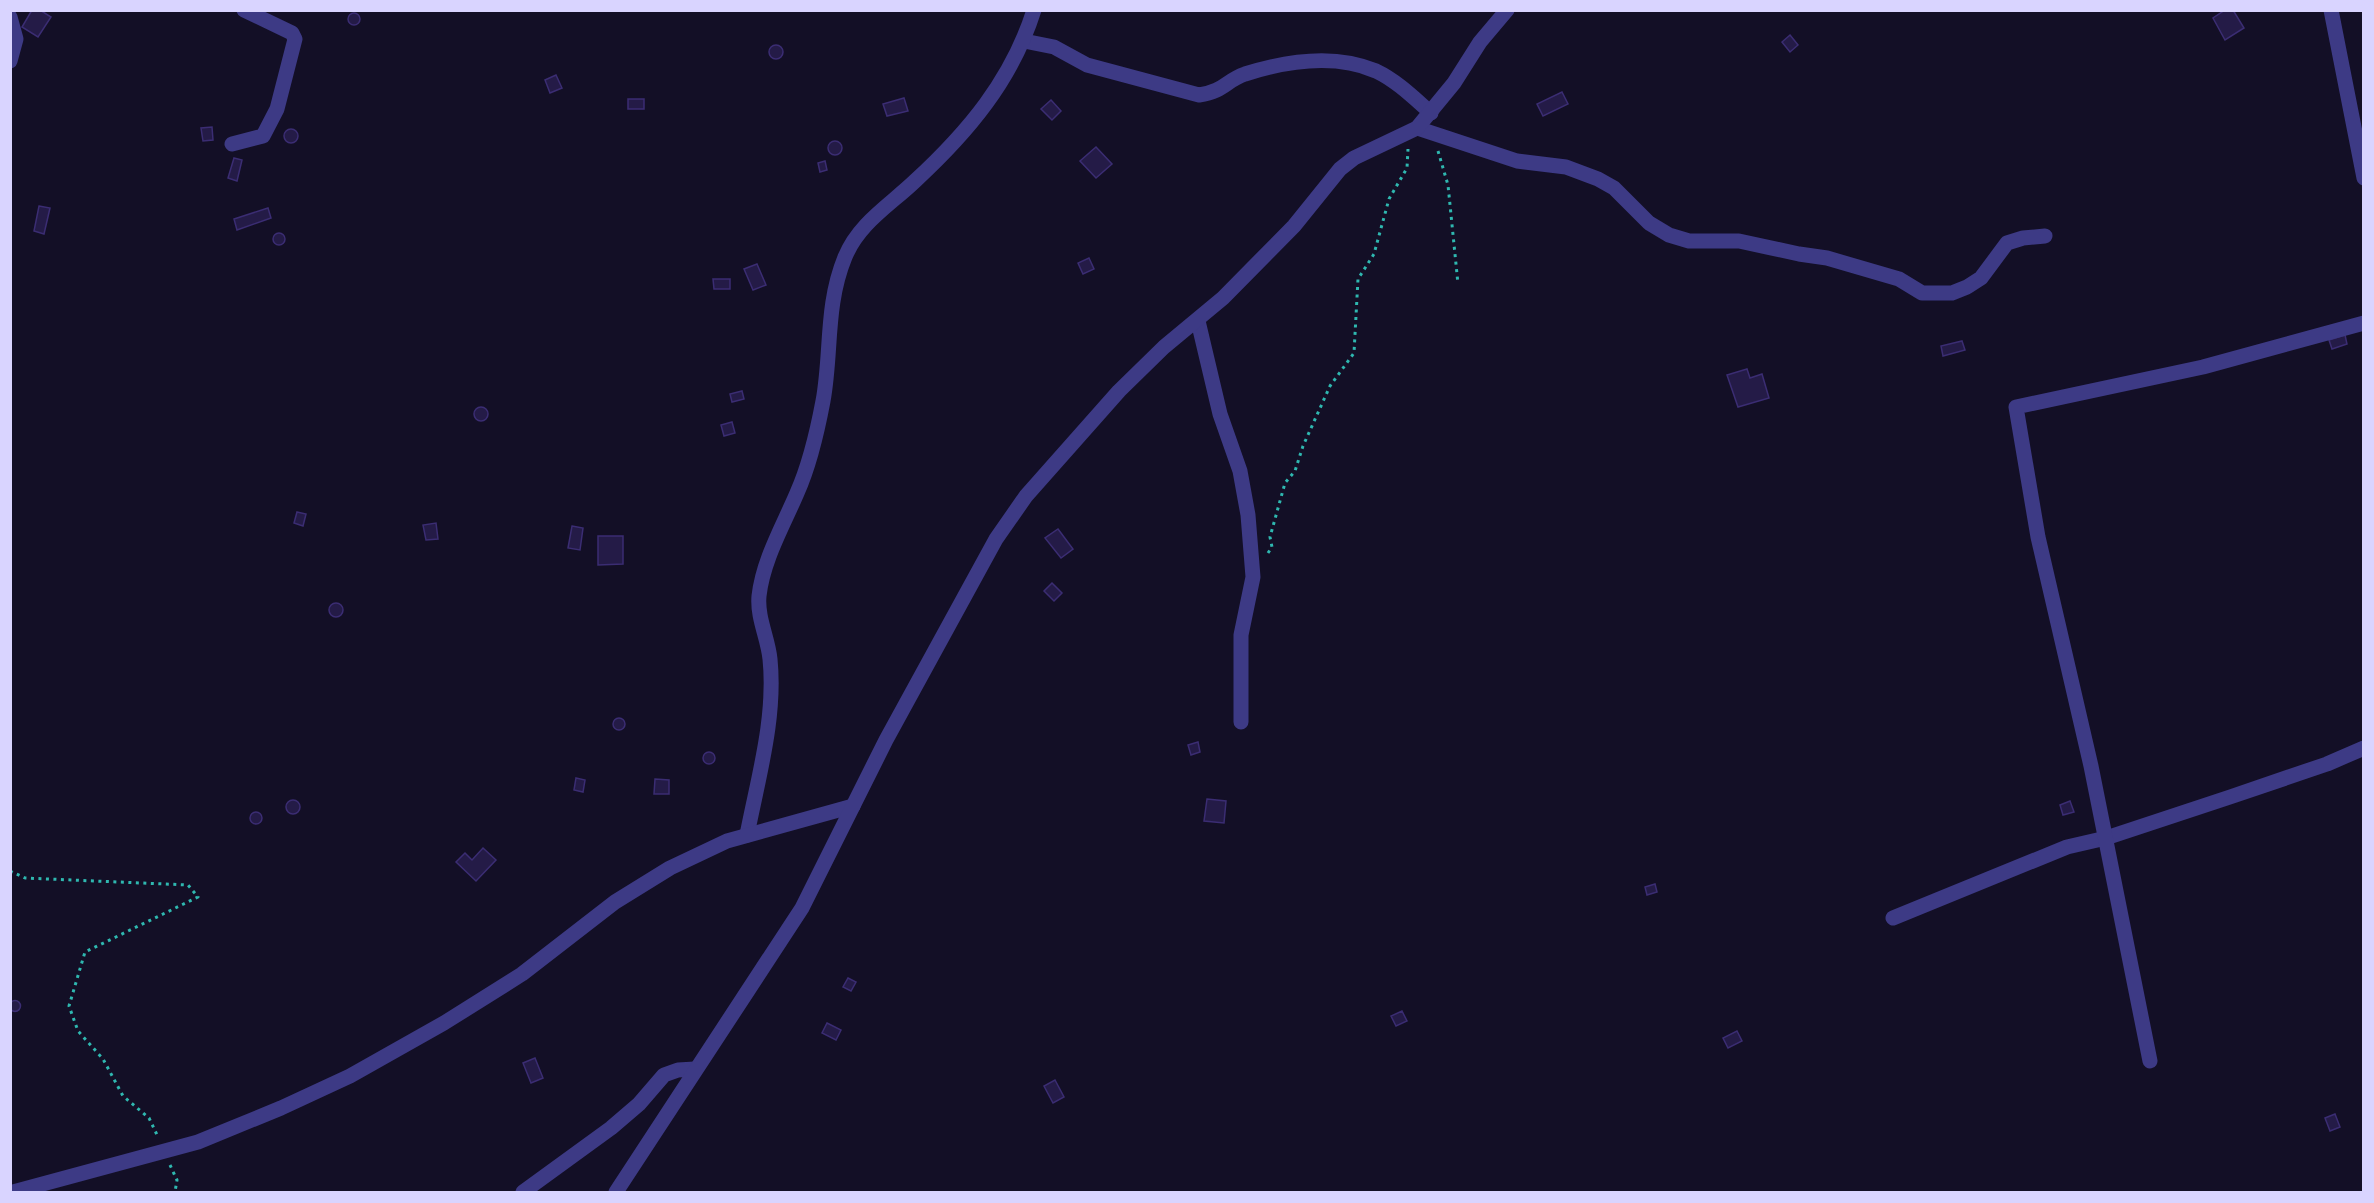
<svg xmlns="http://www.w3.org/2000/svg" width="2374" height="1203" viewBox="0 0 2374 1203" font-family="'Work Sans',sans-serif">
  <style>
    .building { fill: #241b47; stroke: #3b2d73; stroke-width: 1.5 }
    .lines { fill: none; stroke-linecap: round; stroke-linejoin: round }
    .path { stroke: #2fb8b0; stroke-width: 3; stroke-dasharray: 3 4.5; stroke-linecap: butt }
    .minor { stroke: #3d3a85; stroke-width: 15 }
  </style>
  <rect width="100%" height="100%" fill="#130f26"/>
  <g class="building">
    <polygon points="32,10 40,10 51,17 38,37 22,27"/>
    <polygon points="2225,10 2233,10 2244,28 2225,40 2213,18"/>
    <circle cx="354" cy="19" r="6"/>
    <polygon points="1790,35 1798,45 1790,52 1782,42"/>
    <circle cx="776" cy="52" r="7"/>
    <polygon points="556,75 562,88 550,93 545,80"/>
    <polygon points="1562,92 1568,104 1543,116 1537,104"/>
    <polygon points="904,98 908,111 887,116 883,104"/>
    <rect x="628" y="99" width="16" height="10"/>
    <polygon points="1051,100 1061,111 1052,120 1041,109"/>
    <polygon points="212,127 213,140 203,141 201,128"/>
    <circle cx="291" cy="136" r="7"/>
    <circle cx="835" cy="148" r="7"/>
    <polygon points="1096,147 1112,164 1096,178 1080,161"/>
    <polygon points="234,158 242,160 237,181 228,178"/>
    <polygon points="825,161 827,170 820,172 818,163"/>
    <polygon points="39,206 50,208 44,234 34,231"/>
    <polygon points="268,208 271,218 237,230 234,219"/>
    <circle cx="279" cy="239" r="6"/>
    <polygon points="1089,258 1094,269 1083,274 1078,263"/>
    <polygon points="757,264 766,285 753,290 744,269"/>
    <polygon points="713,279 730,279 730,289 714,289"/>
    <polygon points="2345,335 2347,344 2332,349 2329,340"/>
    <polygon points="1962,341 1965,350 1943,356 1941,346"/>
    <polygon points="1747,369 1750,378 1762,374 1769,398 1738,407 1727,375"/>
    <polygon points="742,391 744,399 732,402 730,394"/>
    <circle cx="481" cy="414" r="7"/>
    <polygon points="732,422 735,433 724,436 721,425"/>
    <polygon points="297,512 306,514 303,526 294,523"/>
    <polygon points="436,523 438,539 426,540 423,525"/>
    <polygon points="572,526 583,528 580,550 568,548"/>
    <polygon points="1058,529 1073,549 1061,558 1045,538"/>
    <polygon points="598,536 623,536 623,564 598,565"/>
    <polygon points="1052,583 1062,593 1054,601 1044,591"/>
    <circle cx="336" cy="610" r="7"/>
    <circle cx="619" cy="724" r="6"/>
    <polygon points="1198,742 1200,752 1191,755 1188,745"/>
    <circle cx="709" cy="758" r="6"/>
    <polygon points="576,778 585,780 583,792 574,790"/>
    <polygon points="655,779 669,780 669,794 654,794"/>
    <polygon points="1207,799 1226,801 1224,823 1204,821"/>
    <circle cx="293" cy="807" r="7"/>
    <polygon points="2070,801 2074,812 2063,815 2060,805"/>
    <circle cx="256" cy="818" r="6"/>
    <polygon points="483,848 496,860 476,881 456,862 465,853 472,860"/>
    <polygon points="1655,884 1657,892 1647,895 1645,887"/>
    <polygon points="848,978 856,982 851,991 843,987"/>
    <circle cx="15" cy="1006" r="5.5"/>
    <polygon points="1402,1011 1407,1021 1396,1026 1391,1016"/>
    <polygon points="827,1023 841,1030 836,1040 822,1033"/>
    <polygon points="1737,1031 1742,1041 1728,1048 1723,1038"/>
    <polygon points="535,1058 543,1078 531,1083 523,1063"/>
    <polygon points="1055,1080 1064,1097 1053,1103 1044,1086"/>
    <polygon points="2335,1114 2340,1127 2330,1131 2325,1118"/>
  </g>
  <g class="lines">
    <g class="path">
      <polyline points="1438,151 1448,185 1458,284"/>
      <polyline points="1268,553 1272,547 1270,537 1285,483 1295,471 1303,446 1330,386 1354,353 1358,279 1374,254 1389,199 1407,168 1408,149"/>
      <polyline points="10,871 25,878 188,885 198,897 85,952 69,1006 78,1031 103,1059 123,1096 149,1118 158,1137"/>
      <polyline points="170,1165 177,1180 175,1192"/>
    </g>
    <g class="minor">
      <polyline points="2331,10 2364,178"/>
      <polyline points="10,17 16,39 10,61"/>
      <path d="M1024,41L1054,47L1087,65L1199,95C1225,91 1225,81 1245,74C1286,61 1334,53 1376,71C1397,81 1414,98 1431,113"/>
      <polyline points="1417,128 1517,161 1566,167 1598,179 1614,188 1649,223 1669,235 1689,241 1739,241 1799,254 1827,258 1899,279 1922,293 1952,293 1967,287 1981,278 2007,243 2023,238 2045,236"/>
      <polyline points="232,144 263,136 277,109 295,39 292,33 244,10"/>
      <polyline points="1198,321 1220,414 1240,471 1248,515 1253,577 1241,635 1241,722"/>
      <path d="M747,835C758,778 776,718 770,659C768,638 757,618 759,596C763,560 783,526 797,493C810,464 817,433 823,401C832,352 825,306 845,257C859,223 890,205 915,181C968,132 1012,80 1034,10"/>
      <polyline points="1893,918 2067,847 2106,838 2230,797 2327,764 2364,748"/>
      <polyline points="2150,1061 2091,766 2038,537 2016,407 2203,367 2364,323"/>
      <polyline points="13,1192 198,1142 281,1108 350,1076 444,1023 522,974 615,902 670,868 727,841 853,806"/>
      <polyline points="523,1192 611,1128 639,1104 664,1075 678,1070 695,1069"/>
      <polyline points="616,1192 802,908 886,740 996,539 1026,496 1119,391 1164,347 1223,298 1294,226 1340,169 1354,158 1417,128 1454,83 1480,42 1507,10"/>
    </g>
  </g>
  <rect width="2374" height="1203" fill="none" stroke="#d9d4ff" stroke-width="24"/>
</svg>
